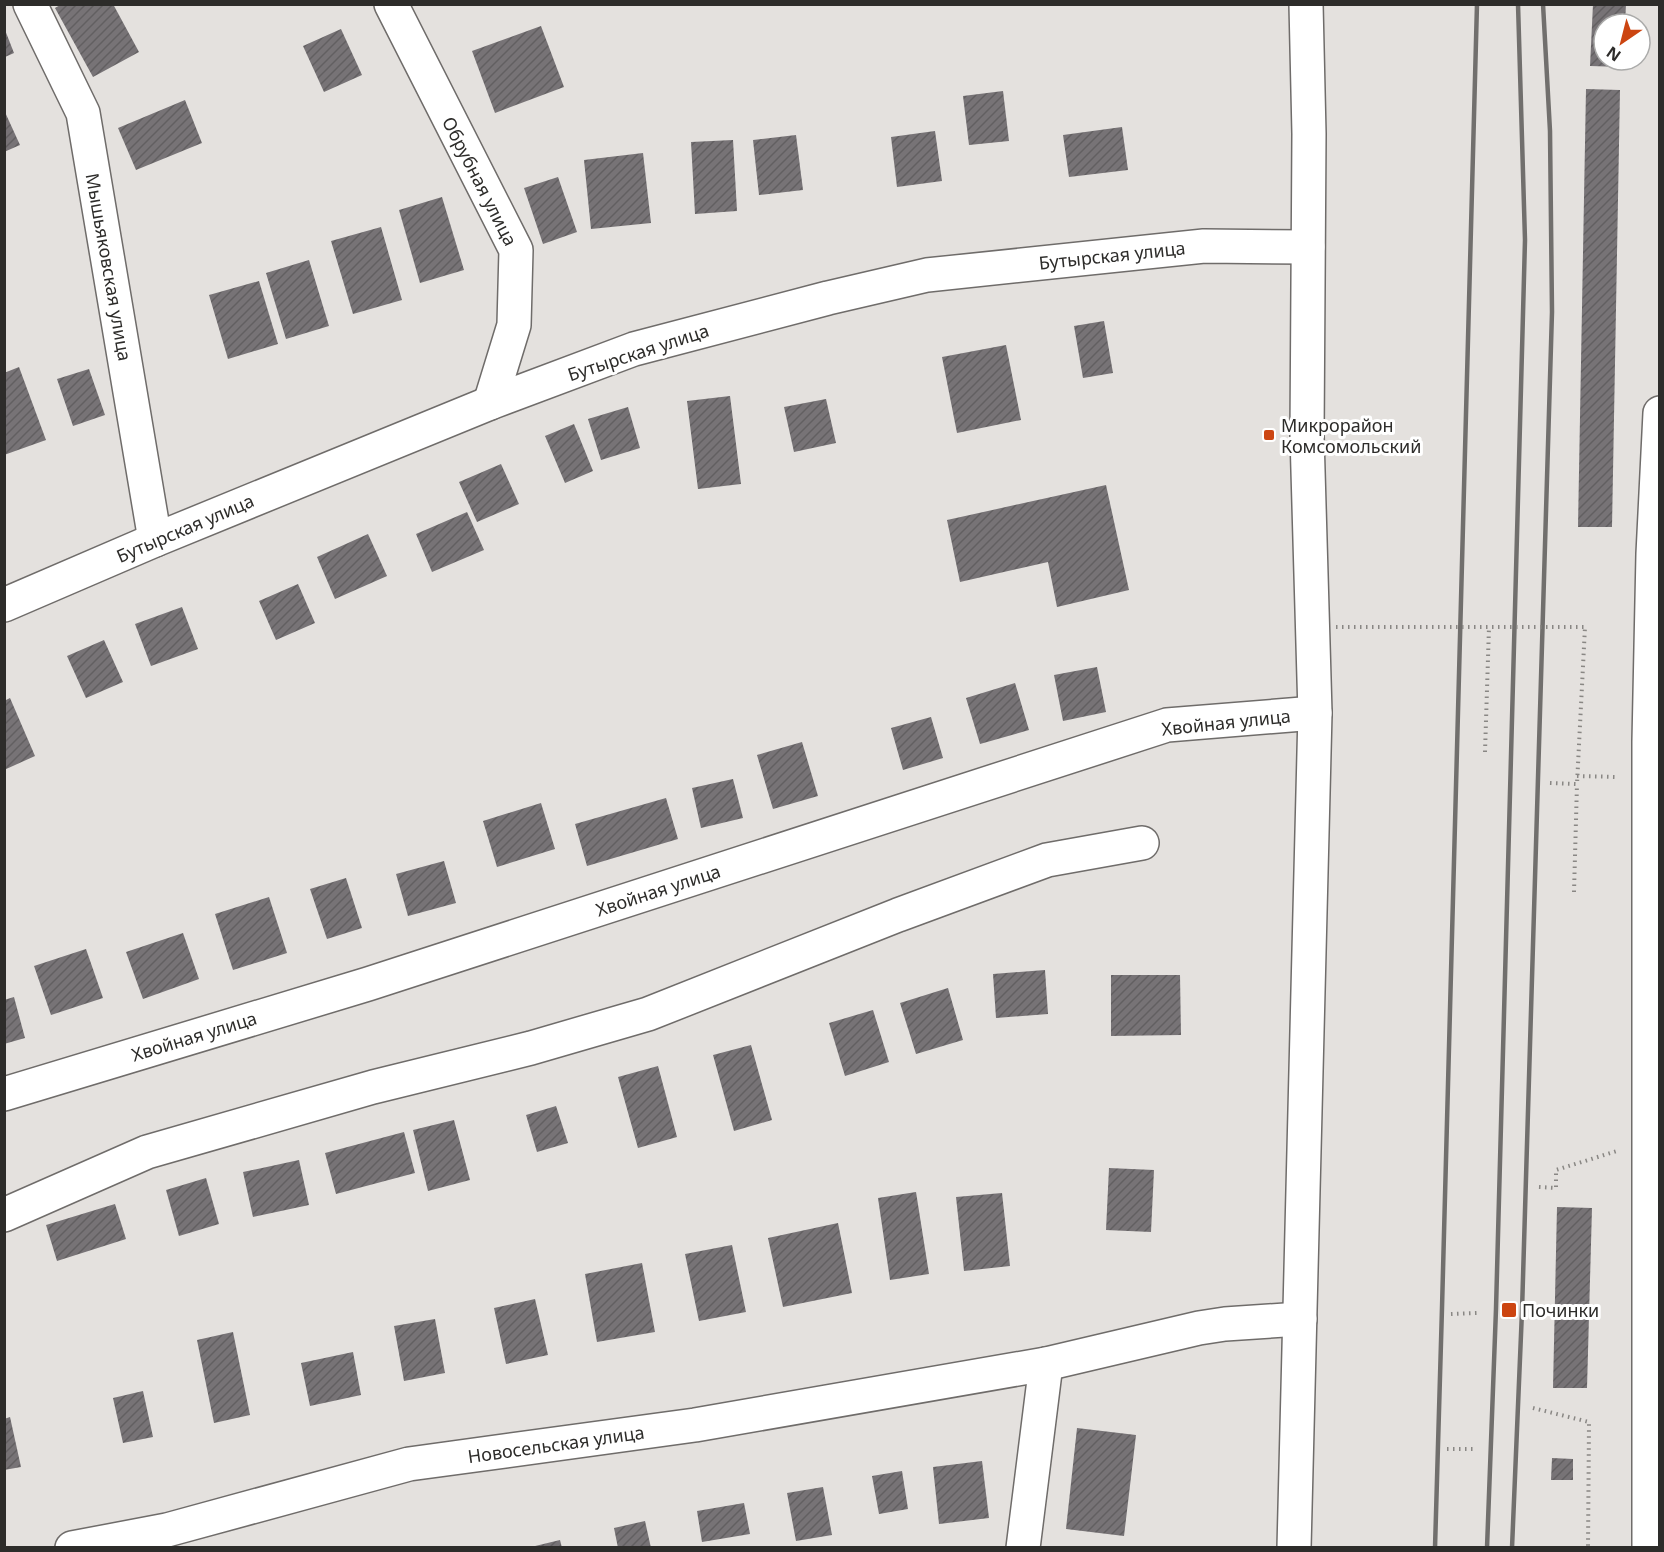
<svg xmlns="http://www.w3.org/2000/svg" width="1664" height="1552" viewBox="0 0 1664 1552" font-family="'Noto Sans',sans-serif">
  <style>
    .building { fill: url(#building-hatch) }
    .lines { fill: none; stroke-linecap: round; stroke-linejoin: round }
    .minor-casing { stroke: #6f6c6a; stroke-width: 36 }
    .path { stroke: #898784; stroke-width: 4; stroke-dasharray: 1.5 4.5; stroke-linecap: butt }
    .minor { stroke: #fff; stroke-width: 33 }
    .rail { stroke: #716f6d; stroke-width: 4.5 }
    .path-bridge { stroke: #898784; stroke-width: 4; stroke-dasharray: 1.5 4.5; stroke-linecap: butt }
    .poi-dot { fill: #cc4511; stroke: #fff; stroke-width: 2 }
    .labels { text-anchor: middle; dominant-baseline: central; stroke-width: 6; stroke-linejoin: round; paint-order: stroke }
    .street-label { font-size: 18px; fill: #2d2c2a; stroke: #fff }
    .poi-label { font-size: 18px; fill: #2d2c2a; stroke: #fff; text-anchor: start }
  </style>
  <defs>
    <pattern id="building-hatch" width="6" height="6" patternUnits="userSpaceOnUse" patternTransform="scale(1.5)"><rect width="6" height="6" fill="#777376"/><path d="M-1 1l2-2M0 6l6-6M5 7l2-2" fill="none" stroke="#625f61"/></pattern>
  </defs>
  <rect width="100%" height="100%" fill="#e4e1de"/>
  <g class="building">
    <polygon points="62,4 113,4 139,52 93,77 55,8"/>
    <polygon points="1593,4 1626,4 1625,24 1604,24 1604,60 1624,60 1623,67 1590,66"/>
    <polygon points="541,26 564,87 495,113 472,51"/>
    <polygon points="341,29 362,75 324,92 303,46"/>
    <polygon points="5,30 14,53 5,57"/>
    <polygon points="1586,89 1620,90 1612,527 1578,527"/>
    <polygon points="1003,91 1009,141 969,145 963,96"/>
    <polygon points="185,100 202,143 136,170 118,128"/>
    <polygon points="4,110 20,145 4,152"/>
    <polygon points="1122,127 1128,170 1069,177 1063,135"/>
    <polygon points="935,131 942,181 897,187 891,137"/>
    <polygon points="796,135 803,190 759,195 753,140"/>
    <polygon points="733,140 737,211 695,214 691,142"/>
    <polygon points="643,153 651,223 591,229 584,160"/>
    <polygon points="558,177 577,232 543,244 524,188"/>
    <polygon points="442,197 464,270 420,283 399,210"/>
    <polygon points="381,227 402,300 353,314 331,241"/>
    <polygon points="309,260 329,326 286,339 266,273"/>
    <polygon points="259,281 278,344 228,359 209,295"/>
    <polygon points="1104,321 1113,373 1083,378 1074,326"/>
    <polygon points="1006,345 1021,420 957,433 942,357"/>
    <polygon points="19,367 46,440 4,455 4,373"/>
    <polygon points="89,369 105,415 73,426 57,379"/>
    <polygon points="730,396 741,484 698,489 687,401"/>
    <polygon points="826,399 836,443 794,452 784,407"/>
    <polygon points="628,407 640,448 601,460 588,419"/>
    <polygon points="574,424 593,471 565,483 545,436"/>
    <polygon points="501,464 519,504 477,522 459,482"/>
    <polygon points="1106,485 1129,590 1057,607 1048,562 960,582 947,520"/>
    <polygon points="467,512 484,550 432,572 416,534"/>
    <polygon points="368,534 387,576 335,599 317,557"/>
    <polygon points="298,584 315,623 276,640 259,601"/>
    <polygon points="182,607 198,649 151,666 135,624"/>
    <polygon points="104,640 123,682 86,698 67,656"/>
    <polygon points="1097,667 1106,712 1063,721 1054,675"/>
    <polygon points="1015,683 1029,730 980,744 966,698"/>
    <polygon points="10,698 35,756 4,770 4,701"/>
    <polygon points="931,717 943,758 903,770 891,728"/>
    <polygon points="802,742 818,796 773,809 757,755"/>
    <polygon points="733,779 743,818 701,828 692,788"/>
    <polygon points="666,798 678,839 587,866 575,824"/>
    <polygon points="541,803 555,849 497,867 483,821"/>
    <polygon points="444,861 456,903 408,916 396,874"/>
    <polygon points="346,878 362,928 327,939 310,889"/>
    <polygon points="269,897 287,953 233,970 215,914"/>
    <polygon points="183,933 199,979 143,999 126,952"/>
    <polygon points="86,949 103,998 51,1015 34,966"/>
    <polygon points="1045,970 1048,1014 996,1018 993,974"/>
    <polygon points="1111,975 1180,975 1181,1035 1111,1036"/>
    <polygon points="948,988 963,1040 916,1054 900,1003"/>
    <polygon points="14,997 25,1038 4,1044 4,1000"/>
    <polygon points="873,1010 889,1062 845,1076 829,1023"/>
    <polygon points="751,1045 772,1120 734,1131 713,1055"/>
    <polygon points="658,1066 677,1137 638,1148 618,1077"/>
    <polygon points="556,1106 568,1143 537,1152 526,1115"/>
    <polygon points="454,1120 470,1180 428,1191 413,1130"/>
    <polygon points="404,1132 415,1173 336,1194 325,1153"/>
    <polygon points="299,1160 309,1205 253,1217 243,1172"/>
    <polygon points="1109,1168 1154,1170 1151,1232 1106,1230"/>
    <polygon points="206,1178 219,1224 179,1236 166,1190"/>
    <polygon points="916,1192 929,1274 890,1280 878,1198"/>
    <polygon points="1002,1193 1010,1266 964,1271 956,1197"/>
    <polygon points="115,1204 126,1239 57,1261 46,1225"/>
    <polygon points="1557,1207 1592,1208 1587,1388 1553,1388"/>
    <polygon points="838,1223 852,1293 783,1307 768,1238"/>
    <polygon points="732,1245 746,1312 699,1321 685,1254"/>
    <polygon points="642,1263 655,1332 597,1342 585,1274"/>
    <polygon points="535,1299 548,1355 506,1364 494,1308"/>
    <polygon points="435,1319 445,1373 404,1381 394,1326"/>
    <polygon points="233,1332 250,1415 214,1423 197,1340"/>
    <polygon points="353,1352 361,1395 310,1406 301,1363"/>
    <polygon points="143,1391 153,1437 123,1443 113,1398"/>
    <polygon points="10,1417 21,1467 4,1470 4,1419"/>
    <polygon points="1077,1428 1136,1435 1124,1536 1066,1529"/>
    <polygon points="1552,1458 1573,1459 1573,1480 1551,1480"/>
    <polygon points="982,1461 989,1518 939,1524 933,1467"/>
    <polygon points="902,1471 908,1509 879,1514 872,1476"/>
    <polygon points="823,1487 832,1535 796,1541 787,1493"/>
    <polygon points="744,1503 750,1534 702,1542 697,1511"/>
    <polygon points="645,1521 651,1548 618,1548 614,1528"/>
    <polygon points="560,1540 562,1548 531,1548 531,1547"/>
  </g>
  <g class="lines">
    <defs>
      <g id="minor">
        <polyline points="30,4 83,113 155,540"/>
        <polyline points="391,4 516,250 514,325 490,403"/>
        <polyline points="4,605 155,540 490,403 634,349 828,298 927,275 1204,246 1308,247"/>
        <polyline points="4,1094 368,984 1167,725 1315,713"/>
        <polyline points="4,1215 147,1152 373,1087 531,1048 648,1014 898,915 1047,860 1142,843"/>
        <polyline points="72,1548 167,1530 409,1464 695,1425 1046,1364 1199,1328 1225,1324 1300,1319"/>
        <polyline points="1023,1548 1046,1364"/>
        <polyline points="1294,1548 1315,713 1307,436 1309,134 1306,4"/>
        <polyline points="1649,1548 1649,741 1653,554 1660,413"/>
      </g>
    </defs>
    <use href="#minor" class="minor-casing"/>
    <g class="path">
      <polyline points="1485,752 1489,627"/>
      <polyline points="1577,776 1618,777"/>
      <polyline points="1550,783 1577,784 1585,627"/>
      <polyline points="1574,892 1577,784"/>
      <polyline points="1539,1187 1556,1188 1556,1170 1617,1151"/>
      <polyline points="1451,1314 1478,1313"/>
      <polyline points="1533,1408 1589,1422 1588,1548"/>
      <polyline points="1447,1449 1475,1449"/>
    </g>
    <use href="#minor" class="minor"/>
    <g class="rail">
      <polyline points="1435,1548 1442,1308 1477,4"/>
      <polyline points="1487,1548 1496,1309 1525,240 1518,4"/>
      <polyline points="1512,1548 1522,1311 1552,312 1550,131 1543,4"/>
    </g>
    <polyline class="path-bridge" points="1336,627 1585,627"/>
  </g>
  <g class="poi-dot">
    <rect x="1263" y="429" width="12" height="12" rx="3"/>
    <rect x="1501" y="1302" width="16" height="16" rx="3"/>
  </g>
  <g class="labels">
    <g class="street-label">
      <text transform="translate(480 181) rotate(63)">Обрубная улица</text>
      <text transform="translate(1112 255) rotate(-6)">Бутырская улица</text>
      <text transform="translate(109 267) rotate(80)">Мышьяковская улица</text>
      <text transform="translate(638 352) rotate(-18)">Бутырская улица</text>
      <text transform="translate(185 528) rotate(-23)">Бутырская улица</text>
      <text transform="translate(1226 722) rotate(-6)">Хвойная улица</text>
      <text transform="translate(658 890) rotate(-18)">Хвойная улица</text>
      <text transform="translate(194 1036) rotate(-17)">Хвойная улица</text>
      <text transform="translate(556 1444) rotate(-8)">Новосельская улица</text>
    </g>
    <g class="poi-label">
      <text x="1281" y="425">Микрорайон<tspan x="1281" dy="21">Комсомольский</tspan></text>
      <text x="1522" y="1310">Починки</text>
    </g>
  </g>
  <rect width="1664" height="1552" fill="none" stroke="#2d2c2a" stroke-width="12"/>
  <g transform="translate(1622 42) rotate(215)"><circle r="28" fill="#ffffff" stroke="#ababaa" stroke-width="1.5"/>
  <path d="M0-4.5L10 22L0 15L-10 22Z" fill="#cc4511"/>
  <text y="-9" font-size="16" font-weight="bold" text-anchor="middle" fill="#2d2c2a">N</text>
  </g>
</svg>
